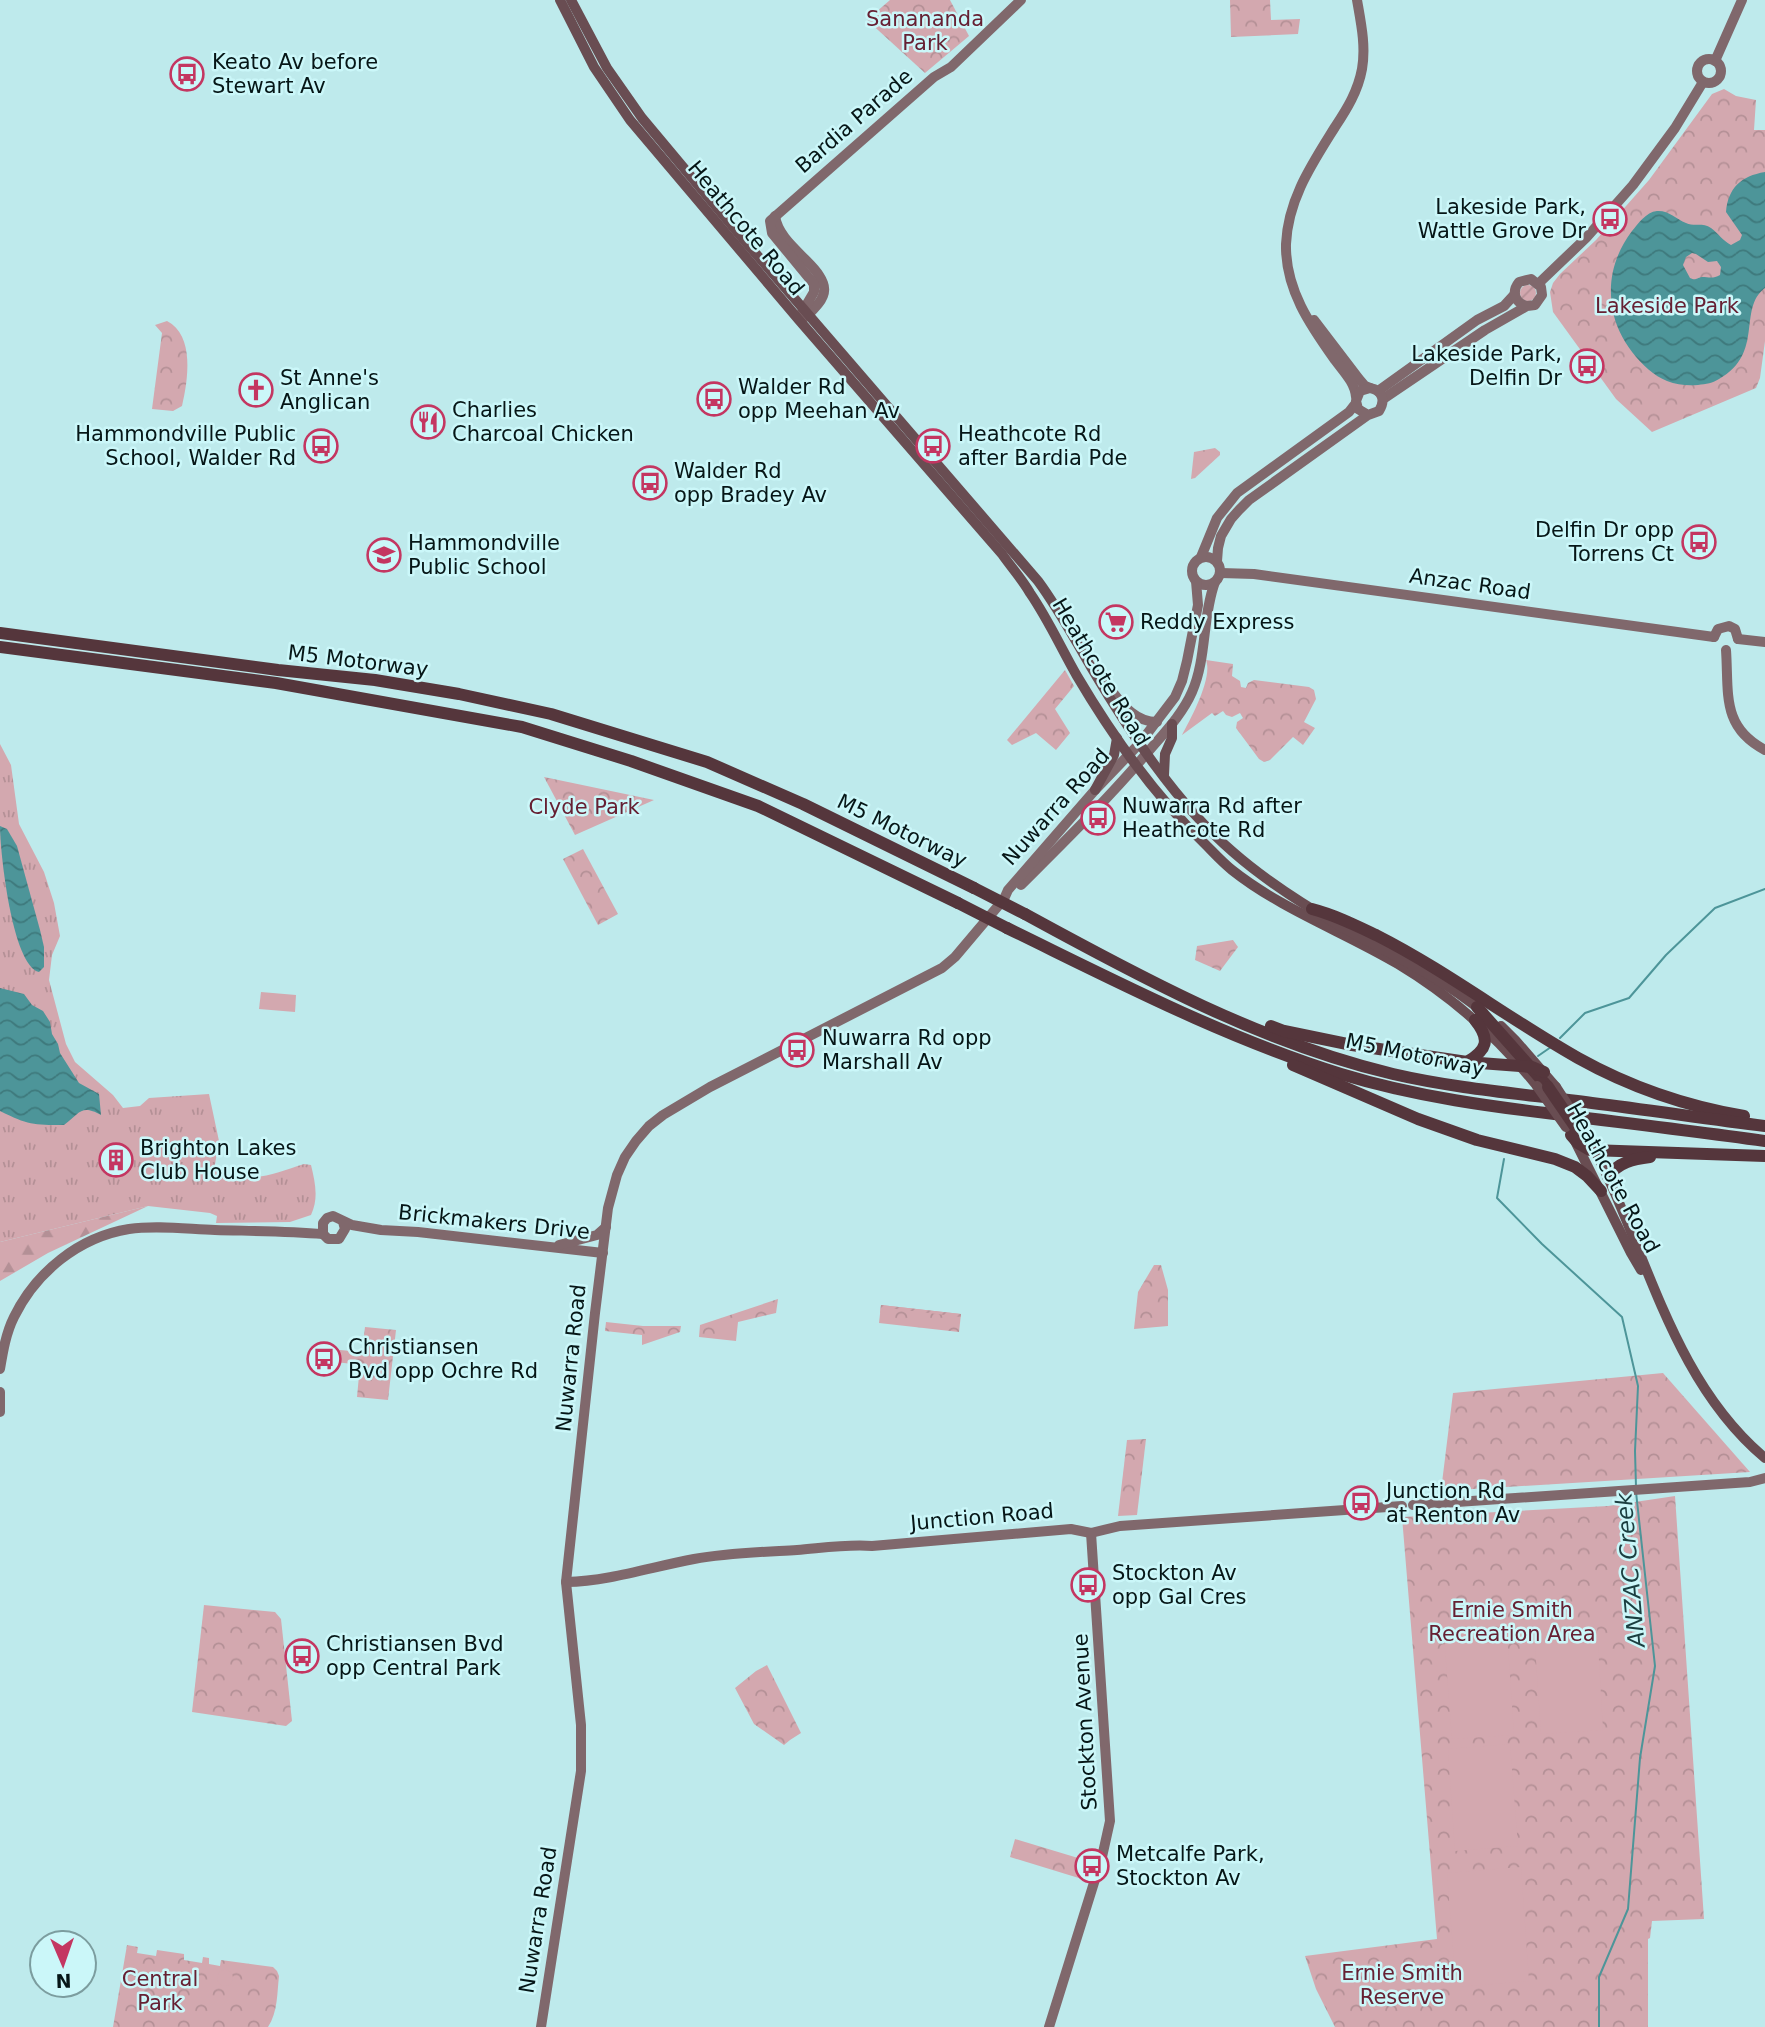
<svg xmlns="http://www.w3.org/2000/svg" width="1765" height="2027" viewBox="0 0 1765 2027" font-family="'DejaVu Sans',sans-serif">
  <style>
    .grass { fill: url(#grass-tufts) }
    .forest { fill: url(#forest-firs) }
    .park { fill: url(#park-crowns) }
    .garden { fill: url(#garden-furrows) }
    .pitch { fill: #d3a8af }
    .water { fill: url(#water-waves); fill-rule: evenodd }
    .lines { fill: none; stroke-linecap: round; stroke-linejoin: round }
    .stream { stroke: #4d9599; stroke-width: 2 }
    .secondary { stroke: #80686c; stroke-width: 10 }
    .primary { stroke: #694d52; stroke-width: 10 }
    .highway { stroke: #55363c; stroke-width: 12 }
    .primary-bridge { stroke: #694d52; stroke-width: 10 }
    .highway-bridge { stroke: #55363c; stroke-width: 12 }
    .labels { text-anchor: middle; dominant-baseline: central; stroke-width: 5; stroke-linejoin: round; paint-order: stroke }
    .park-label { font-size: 21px; fill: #662033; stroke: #cbf7f9 }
    .poi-label { font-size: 21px; fill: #061617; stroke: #cbf7f9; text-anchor: start }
    .street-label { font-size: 21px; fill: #061617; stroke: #cbf7f9 }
    .water-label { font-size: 23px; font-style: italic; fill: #1b3e40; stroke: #cbf7f9 }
  </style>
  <defs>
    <pattern id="grass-tufts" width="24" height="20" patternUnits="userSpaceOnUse" patternTransform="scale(1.75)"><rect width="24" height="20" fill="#d3a8af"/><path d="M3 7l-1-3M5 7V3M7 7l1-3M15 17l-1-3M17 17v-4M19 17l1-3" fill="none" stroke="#b49096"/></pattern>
    <pattern id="forest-firs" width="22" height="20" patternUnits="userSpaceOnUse" patternTransform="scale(1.75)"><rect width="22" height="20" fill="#d3a8af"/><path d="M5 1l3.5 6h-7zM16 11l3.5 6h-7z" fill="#b49096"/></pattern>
    <pattern id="park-crowns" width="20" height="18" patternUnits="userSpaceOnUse" patternTransform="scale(1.75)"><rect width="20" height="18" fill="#d3a8af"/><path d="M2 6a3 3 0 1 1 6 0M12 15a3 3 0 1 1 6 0" fill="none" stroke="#b49096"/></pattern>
    <pattern id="garden-furrows" width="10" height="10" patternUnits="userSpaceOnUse" patternTransform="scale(1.75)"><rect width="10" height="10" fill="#d3a8af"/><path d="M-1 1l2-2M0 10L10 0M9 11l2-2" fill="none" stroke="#b49096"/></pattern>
    <pattern id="water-waves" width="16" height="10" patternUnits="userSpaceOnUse" patternTransform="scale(1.75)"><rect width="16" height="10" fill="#4d9599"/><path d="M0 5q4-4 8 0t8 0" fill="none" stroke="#3e797c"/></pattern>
  </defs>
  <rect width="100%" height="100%" fill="#beeaec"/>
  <path class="grass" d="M0,744L11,765L19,824L44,872L54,903L60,936L52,955L49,980L66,1044L75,1062L113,1095L123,1108L140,1106L149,1098L209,1094L219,1141L214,1170C245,1186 273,1174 304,1164L311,1165C315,1182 319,1198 311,1215L290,1222L216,1223L217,1216L210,1213L148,1206L0,1242Z"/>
  <polygon class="forest" points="148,1206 48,1253 0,1281 0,1242"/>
  <g class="park">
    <polygon points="890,0 950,0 969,36 925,73 867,20"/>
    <polygon points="1230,0 1270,0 1271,20 1300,19 1298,34 1231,37"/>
    <polygon points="1724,89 1736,96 1756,100 1754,130 1765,130 1765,341 1760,378 1756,388 1652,432 1616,399 1553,312 1550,292 1553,283 1560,274 1596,240 1649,180 1712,94"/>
    <path d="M167,321C195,335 188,381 182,406L173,411L152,409L162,333L155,325Z"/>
    <polygon points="1215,448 1220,452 1220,455 1195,478 1191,479 1194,452"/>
    <path d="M1206,660L1233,664L1232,676L1240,681L1241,687L1246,688L1248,683L1254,680L1309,687L1314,690L1316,699L1304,722L1315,728L1303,745L1293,737L1270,760L1264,762L1259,759L1236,728L1237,722L1243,718L1240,713L1232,717L1226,715L1223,711L1215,716L1212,713L1182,735C1191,718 1213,678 1206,660Z"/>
    <polygon points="1065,670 1074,686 1055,709 1070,733 1056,750 1036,733 1012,745 1007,740"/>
    <polygon points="544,777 654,800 575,835"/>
    <polygon points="583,849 618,914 598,925 563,859"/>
    <polygon points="1233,940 1238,947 1220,971 1195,960 1197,946"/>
    <polygon points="1154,1265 1161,1265 1168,1290 1168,1326 1134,1329 1138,1292"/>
    <polygon points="778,1299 776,1313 738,1322 736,1341 699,1337 700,1325"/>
    <polygon points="881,1305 961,1314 959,1332 879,1323"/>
    <polygon points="606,1322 643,1326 681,1326 680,1332 642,1345 642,1335 605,1331"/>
    <polygon points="365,1327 396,1330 388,1400 357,1397 360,1365 328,1361 329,1349 362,1352"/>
    <polygon points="1663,1373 1750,1472 1441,1491 1453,1393"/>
    <polygon points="1146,1439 1137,1515 1118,1516 1127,1440"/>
    <polygon points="1675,1496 1704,1919 1652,1921 1650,1938 1648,1939 1648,2027 1335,2027 1316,1989 1305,1956 1437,1939 1402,1517 1608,1506"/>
    <polygon points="204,1605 275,1612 281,1619 292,1721 286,1726 192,1712"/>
    <polygon points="767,1665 801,1733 790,1740 784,1745 754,1724 735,1688 756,1671"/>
    <polygon points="1015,1839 1088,1861 1082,1879 1010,1857"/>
    <path d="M127,1945L138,1947L137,1953L156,1956L157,1950L184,1954V1960L202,1963L203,1957L209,1958V1964L220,1966L221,1960L273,1967L277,1971L279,1976C277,1993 278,2012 268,2027H113Z"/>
  </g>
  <g class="garden">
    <circle cx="1528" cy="293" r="8"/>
    <polygon points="881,1305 961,1314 961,1317 888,1308 884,1310 882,1313 880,1313"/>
  </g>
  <g class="pitch">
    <polygon points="261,992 296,995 295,1012 259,1009"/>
    <polygon points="1597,1626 1603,1730 1541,1734 1534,1630"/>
    <polygon points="1507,1632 1514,1735 1452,1739 1444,1636"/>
    <polygon points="1510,1744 1518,1846 1455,1851 1448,1749"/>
    <polygon points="1521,1867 1529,1981 1456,1987 1447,1873"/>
    <circle cx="225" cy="1978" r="8"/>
  </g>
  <g class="water">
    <path d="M1765,172V288C1737,309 1765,353 1719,379C1713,383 1706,384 1698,385C1688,386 1677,385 1667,381C1642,371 1617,337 1613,311C1607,282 1614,255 1632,231C1638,224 1646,212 1657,211C1668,210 1676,219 1686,223C1694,227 1703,222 1711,228C1718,233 1723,241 1731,245L1740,240L1742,235L1726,212C1728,188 1741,176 1765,172ZM1692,253L1696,254L1708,262L1717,261L1721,267L1720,275C1713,279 1709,277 1702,277C1696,278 1696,281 1690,278L1683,265L1686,257Z"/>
    <path d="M0,826L7,829L17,846L40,930L44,947V967L39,972C12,966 0,852 0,826Z"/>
    <path d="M0,988L24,994L32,1005L43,1011L50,1022L52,1034L58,1044L60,1053L79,1083L99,1094L101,1115C81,1104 80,1113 64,1125C33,1125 28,1125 0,1111Z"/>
  </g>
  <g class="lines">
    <g class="stream">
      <polyline points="1560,1038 1585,1013 1629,998 1666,955 1715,908 1765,889"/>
      <polyline points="1538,1056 1551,1047"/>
      <polyline points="1504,1159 1497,1198 1542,1244 1622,1317 1638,1386 1635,1451 1636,1487"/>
      <polyline points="1599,2027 1599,1977 1628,1909 1640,1758 1655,1666 1636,1492"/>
    </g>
    <g class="secondary">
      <circle cx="1709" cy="71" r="12"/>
      <polyline points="1715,61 1742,0"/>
      <path d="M775,216C779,244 814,260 823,283C826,291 823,298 818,304C813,310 809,315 802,319"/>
      <polyline points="1539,283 1586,238 1633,185 1675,128 1703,82"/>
      <polyline points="801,314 814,292 814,284 772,233 770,221 934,77 951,67 1021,0"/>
      <polyline points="1314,320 1359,379 1365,386 1370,388"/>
      <polyline points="1378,391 1477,320 1504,306 1515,294"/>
      <path d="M1356,397C1355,383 1344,372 1335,360C1310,325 1285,289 1286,244C1288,199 1312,164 1335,127C1347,109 1358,91 1362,69C1366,46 1361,23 1357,0"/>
      <path d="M1383,399L1485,330L1527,306L1535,305L1542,295L1541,287L1531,279L1519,282C1511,292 1515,303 1527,306"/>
      <circle cx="1206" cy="571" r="14"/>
      <polyline points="1201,557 1217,518 1237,493 1349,412 1356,403"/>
      <path d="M1217,561L1218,548L1221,536L1231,519L1239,510L1249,500L1368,415L1379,411C1386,400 1382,390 1370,388L1360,391L1356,401L1358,409L1368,415"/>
      <polyline points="1221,573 1254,574 1714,637"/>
      <polyline points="1714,637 1718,629 1729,626 1735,629 1738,639"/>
      <polyline points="1738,639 1765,642"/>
      <path d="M1726,650C1729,693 1721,727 1765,750"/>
      <path d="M1106,684C1120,701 1133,722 1157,722"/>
      <path d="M1021,885C1064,842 1108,799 1147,753C1163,734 1182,715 1192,692C1207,658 1202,617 1215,582"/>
      <polyline points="343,1222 345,1229 339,1239 328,1239 323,1234 323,1223 327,1218 333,1216 352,1225 381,1230 418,1232 603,1253"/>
      <polyline points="559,1245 597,1235 606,1227"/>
      <path d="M0,1369C3,1351 6,1333 14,1317C36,1272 79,1237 129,1229C157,1225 187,1229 215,1230C251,1231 287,1231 323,1234"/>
      <polyline points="0,1392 0,1412"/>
      <polyline points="1413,1505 1750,1482 1765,1478"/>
      <path d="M566,1582C610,1581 651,1567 694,1559C728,1553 763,1552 797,1550C822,1548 847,1544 872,1546L1071,1529L1091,1533L1120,1526L1402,1506"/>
      <polyline points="541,2027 581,1771 581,1725 566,1582 595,1313 608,1208 617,1175 625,1157 636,1141 649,1126 663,1115 710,1087 942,968 955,957 1004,899 1008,890 1095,790 1140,743 1175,697 1182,681 1187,661 1198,605 1196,581"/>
      <polyline points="1049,2027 1102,1857 1110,1821 1091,1533"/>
    </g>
    <g class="primary">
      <path d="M560,0L594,67L630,120L799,320L1002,554C1011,567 1022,579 1030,593C1048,619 1061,648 1077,676C1113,737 1154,795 1205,844C1214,853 1222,862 1232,870C1281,909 1344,932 1398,964C1451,996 1498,1037 1537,1086"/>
      <path d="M571,0L607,68L642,118L744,240L1038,581C1058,608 1074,638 1091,667C1129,731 1176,803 1233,852C1266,881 1304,905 1342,927C1390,954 1440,976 1483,1012"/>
      <polyline points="1164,775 1165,754 1172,738 1172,724"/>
      <polyline points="1095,790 1114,755 1117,738"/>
      <polyline points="1501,1026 1516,1041 1556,1087"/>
      <path d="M1584,1130C1645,1237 1666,1375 1765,1458"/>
      <polyline points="1575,1141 1631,1253 1641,1270"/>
    </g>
    <g class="highway">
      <polyline points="0,633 278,670 375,680 459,694 551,714 707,762 803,804 974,888"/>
      <polyline points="0,647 276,683 522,727 631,761 758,806 958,903"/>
      <path d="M1312,909C1335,915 1355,925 1376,935C1447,971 1509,1019 1578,1058C1630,1087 1685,1106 1744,1116"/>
      <path d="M1025,914C1142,978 1262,1043 1393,1074C1458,1089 1525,1094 1592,1103C1650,1110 1707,1119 1765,1126"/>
      <path d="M1007,928C1116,981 1225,1038 1341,1074C1416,1097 1494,1107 1570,1116C1635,1124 1700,1132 1765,1141"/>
      <polyline points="1477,1007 1548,1087"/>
      <polyline points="1271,1026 1284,1031 1352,1045 1467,1062 1532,1067 1544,1072"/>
      <path d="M1467,1062C1487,1050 1491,1040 1475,1020"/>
      <polyline points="1293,1065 1418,1119 1477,1140 1555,1159 1575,1167 1587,1176 1601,1191"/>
      <polyline points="1571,1135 1578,1143 1590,1150 1765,1156"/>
      <path d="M1608,1177C1618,1162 1634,1159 1650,1157"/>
    </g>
    <g class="primary-bridge">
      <polyline points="1537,1086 1566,1127"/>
      <polyline points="1556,1087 1584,1130"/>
    </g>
    <g class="highway-bridge">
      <polyline points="974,888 1025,914"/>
      <polyline points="958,903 1007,928"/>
      <polyline points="1548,1087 1576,1128"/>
    </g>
  </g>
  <defs>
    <symbol id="bus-ring" viewBox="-11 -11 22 22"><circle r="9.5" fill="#cbf7f9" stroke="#c43661" stroke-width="1.5"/><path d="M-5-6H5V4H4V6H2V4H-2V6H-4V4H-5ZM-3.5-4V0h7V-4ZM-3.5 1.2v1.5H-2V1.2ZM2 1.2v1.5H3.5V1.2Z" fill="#c43661"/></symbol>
    <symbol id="church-ring" viewBox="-11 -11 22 22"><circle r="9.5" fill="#cbf7f9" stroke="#c43661" stroke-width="1.5"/><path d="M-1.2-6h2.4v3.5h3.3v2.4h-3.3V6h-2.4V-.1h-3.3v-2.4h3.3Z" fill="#c43661"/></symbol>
    <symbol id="restaurant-ring" viewBox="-11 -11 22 22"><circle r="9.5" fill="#cbf7f9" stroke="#c43661" stroke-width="1.5"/><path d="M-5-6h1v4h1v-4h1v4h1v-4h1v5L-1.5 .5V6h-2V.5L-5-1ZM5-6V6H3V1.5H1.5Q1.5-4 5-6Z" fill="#c43661"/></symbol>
    <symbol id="school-ring" viewBox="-11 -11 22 22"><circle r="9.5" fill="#cbf7f9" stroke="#c43661" stroke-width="1.5"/><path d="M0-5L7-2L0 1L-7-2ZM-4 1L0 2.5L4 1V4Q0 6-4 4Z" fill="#c43661"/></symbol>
    <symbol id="supermarket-ring" viewBox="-11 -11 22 22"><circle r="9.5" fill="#cbf7f9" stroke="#c43661" stroke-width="1.5"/><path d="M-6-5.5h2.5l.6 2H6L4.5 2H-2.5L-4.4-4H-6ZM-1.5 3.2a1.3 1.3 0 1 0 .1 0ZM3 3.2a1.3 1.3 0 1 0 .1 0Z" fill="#c43661"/></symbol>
    <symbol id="building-ring" viewBox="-11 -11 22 22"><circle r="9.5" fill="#cbf7f9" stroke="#c43661" stroke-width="1.5"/><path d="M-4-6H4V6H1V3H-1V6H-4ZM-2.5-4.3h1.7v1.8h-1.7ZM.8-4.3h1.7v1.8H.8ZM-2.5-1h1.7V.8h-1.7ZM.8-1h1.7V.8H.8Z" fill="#c43661"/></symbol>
  </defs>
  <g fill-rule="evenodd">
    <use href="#bus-ring" x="168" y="55" width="38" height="38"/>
    <use href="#bus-ring" x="1591" y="200" width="38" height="38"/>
    <use href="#bus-ring" x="1568" y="347" width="38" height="38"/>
    <use href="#church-ring" x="237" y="371" width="38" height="38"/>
    <use href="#bus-ring" x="695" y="380" width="38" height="38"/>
    <use href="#restaurant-ring" x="409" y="403" width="38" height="38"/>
    <use href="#bus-ring" x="302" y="427" width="38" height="38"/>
    <use href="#bus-ring" x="914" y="427" width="38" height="38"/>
    <use href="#bus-ring" x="631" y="464" width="38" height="38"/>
    <use href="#bus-ring" x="1680" y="523" width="38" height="38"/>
    <use href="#school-ring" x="365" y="536" width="38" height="38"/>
    <use href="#supermarket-ring" x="1097" y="603" width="38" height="38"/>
    <use href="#bus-ring" x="1079" y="799" width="38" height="38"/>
    <use href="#bus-ring" x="778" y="1031" width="38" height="38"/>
    <use href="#building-ring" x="97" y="1141" width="38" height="38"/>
    <use href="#bus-ring" x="305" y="1340" width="38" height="38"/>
    <use href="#bus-ring" x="1342" y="1484" width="38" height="38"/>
    <use href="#bus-ring" x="1069" y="1566" width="38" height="38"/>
    <use href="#bus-ring" x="283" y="1637" width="38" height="38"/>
    <use href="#bus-ring" x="1073" y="1847" width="38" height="38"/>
  </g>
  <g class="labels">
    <g class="park-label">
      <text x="925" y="19">Sanananda<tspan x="925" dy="24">Park</tspan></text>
      <text x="1667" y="306">Lakeside Park</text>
      <text x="584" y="807">Clyde Park</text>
      <text x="1512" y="1610">Ernie Smith<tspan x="1512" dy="24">Recreation Area</tspan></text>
      <text x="1402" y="1973">Ernie Smith<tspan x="1402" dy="24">Reserve</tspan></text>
      <text x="160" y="1979">Central<tspan x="160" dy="24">Park</tspan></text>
    </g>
    <g class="poi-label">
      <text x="212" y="62">Keato Av before<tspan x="212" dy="24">Stewart Av</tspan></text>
      <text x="1586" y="207" text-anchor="end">Lakeside Park,<tspan x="1586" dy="24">Wattle Grove Dr</tspan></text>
      <text x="1562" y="354" text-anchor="end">Lakeside Park,<tspan x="1562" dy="24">Delfin Dr</tspan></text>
      <text x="280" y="378">St Anne's<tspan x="280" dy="24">Anglican</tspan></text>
      <text x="738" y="387">Walder Rd<tspan x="738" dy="24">opp Meehan Av</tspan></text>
      <text x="452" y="410">Charlies<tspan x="452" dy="24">Charcoal Chicken</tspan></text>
      <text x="296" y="434" text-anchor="end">Hammondville Public<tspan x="296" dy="24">School, Walder Rd</tspan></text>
      <text x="958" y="434">Heathcote Rd<tspan x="958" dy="24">after Bardia Pde</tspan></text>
      <text x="674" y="471">Walder Rd<tspan x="674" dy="24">opp Bradey Av</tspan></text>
      <text x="1674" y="530" text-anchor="end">Delfin Dr opp<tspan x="1674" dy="24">Torrens Ct</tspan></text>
      <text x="408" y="543">Hammondville<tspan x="408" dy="24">Public School</tspan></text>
      <text x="1140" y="622">Reddy Express</text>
      <text x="1122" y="806">Nuwarra Rd after<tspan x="1122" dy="24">Heathcote Rd</tspan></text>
      <text x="822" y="1038">Nuwarra Rd opp<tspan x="822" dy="24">Marshall Av</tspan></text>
      <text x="140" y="1148">Brighton Lakes<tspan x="140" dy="24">Club House</tspan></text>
      <text x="348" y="1347">Christiansen<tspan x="348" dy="24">Bvd opp Ochre Rd</tspan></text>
      <text x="1386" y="1491">Junction Rd<tspan x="1386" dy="24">at Renton Av</tspan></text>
      <text x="1112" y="1573">Stockton Av<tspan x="1112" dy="24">opp Gal Cres</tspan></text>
      <text x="326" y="1644">Christiansen Bvd<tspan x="326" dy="24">opp Central Park</tspan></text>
      <text x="1116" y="1854">Metcalfe Park,<tspan x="1116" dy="24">Stockton Av</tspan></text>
    </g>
    <g class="street-label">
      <text transform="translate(854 121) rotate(-41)">Bardia Parade</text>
      <text transform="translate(746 228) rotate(50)">Heathcote Road</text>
      <text transform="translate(1470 584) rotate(8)">Anzac Road</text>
      <text transform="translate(358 661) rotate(7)">M5 Motorway</text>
      <text transform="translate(1101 672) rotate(59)">Heathcote Road</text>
      <text transform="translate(1056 807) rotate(-48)">Nuwarra Road</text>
      <text transform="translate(902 831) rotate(26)">M5 Motorway</text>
      <text transform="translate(1415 1055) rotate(12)">M5 Motorway</text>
      <text transform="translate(1613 1178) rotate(61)">Heathcote Road</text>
      <text transform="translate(494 1222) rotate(6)">Brickmakers Drive</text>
      <text transform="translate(571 1358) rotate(-84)">Nuwarra Road</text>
      <text transform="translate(982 1517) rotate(-5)">Junction Road</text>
      <text transform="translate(1085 1722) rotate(-93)">Stockton Avenue</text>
      <text transform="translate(538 1920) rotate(-81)">Nuwarra Road</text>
    </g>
    <g class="water-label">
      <text transform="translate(1630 1570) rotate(-95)">ANZAC Creek</text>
    </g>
  </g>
  <g transform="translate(63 1964) rotate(178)"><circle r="33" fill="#cbf7f9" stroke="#7c9d9f" stroke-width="2"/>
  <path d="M0-5L12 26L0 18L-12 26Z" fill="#c43661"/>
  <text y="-10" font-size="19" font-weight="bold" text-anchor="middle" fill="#061617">N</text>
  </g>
</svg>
